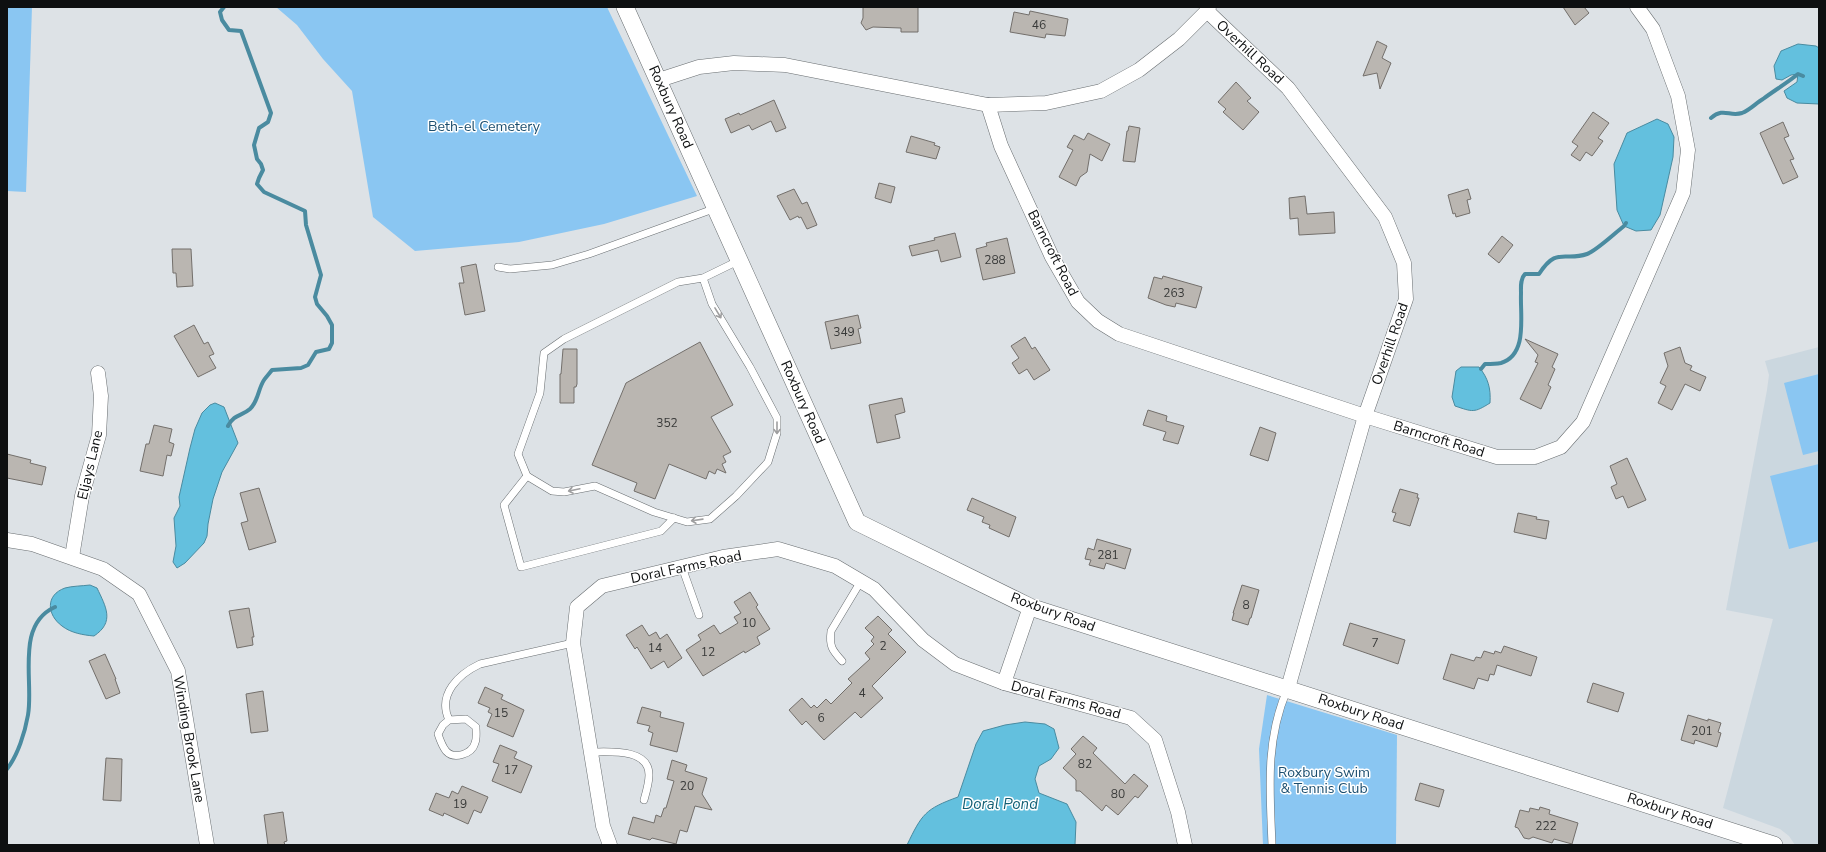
<svg xmlns="http://www.w3.org/2000/svg" width="1826" height="852" viewBox="0 0 1826 852" font-family="'Nunito Sans',sans-serif">
  <style>
    .built { fill: #cbd7df }
    .green { fill: #8ac6f2 }
    .water { fill: #63c0de; stroke: #4a8ba0 }
    .lines { fill: none; stroke-linecap: round; stroke-linejoin: round }
    .stream { stroke: #4a8ba0; stroke-width: 4 }
    .building { fill: #bab6b1; stroke: #736f6b }
    .service-casing { stroke: #696e71; stroke-width: 8 }
    .minor-casing { stroke: #696e71; stroke-width: 15 }
    .tertiary-casing { stroke: #696e71; stroke-width: 18 }
    .service { stroke: #fff; stroke-width: 7 }
    .minor { stroke: #fff; stroke-width: 14 }
    .tertiary { stroke: #fff; stroke-width: 17 }
    .oneway { stroke: #9f9fa0 }
    .labels { text-anchor: middle; dominant-baseline: central; stroke-width: 3; stroke-linejoin: round; paint-order: stroke }
    .number-label { font-size: 12px; fill: #393a39 }
    .street-label { font-size: 14px; fill: #0e1011; stroke: #fff }
    .park-label { font-size: 14px; fill: #1b4e6f; stroke: #fff }
    .water-label { font-size: 15px; font-style: italic; fill: #135f74; stroke: #fff }
  </style>
  <rect width="100%" height="100%" fill="#dde2e6"/>
  <polygon class="built" points="1819,347 1819,845 1795,845 1789,836 1780,829 1723,808 1773,619 1726,610 1767,390 1769,375 1765,361"/>
  <g class="green">
    <polygon points="7,7 32,7 26,192 7,191"/>
    <polygon points="276,7 607,7 697,196 604,224 519,242 415,251 373,217 352,91 323,59 297,25"/>
    <polygon points="1819,374 1819,451 1803,455 1784,383"/>
    <polygon points="1819,464 1819,541 1789,549 1770,476"/>
    <polygon points="1267,695 1397,735 1396,845 1263,845 1259,749"/>
  </g>
  <g class="water">
    <polygon points="1798,44 1816,46 1819,48 1819,104 1797,103 1787,98 1784,91 1797,82 1798,74 1791,75 1782,80 1776,79 1774,66 1781,51"/>
    <polygon points="1657,119 1668,124 1674,137 1673,157 1660,215 1651,230 1636,231 1624,226 1617,210 1614,164 1627,133"/>
    <path d="M1461,367H1479C1488,378 1491,388 1490,403C1474,413 1473,412 1455,406L1452,397L1456,371Z"/>
    <polygon points="215,403 224,407 238,443 222,472 213,499 208,524 207,536 204,543 185,563 177,568 173,562 176,546 174,518 180,506 179,497 190,448 195,429 202,413 210,405"/>
    <path d="M90,585L97,588C106,607 115,622 94,636C83,635 71,633 62,626C47,615 45,595 65,588C72,586 82,586 90,585Z"/>
    <path d="M1025,722L1045,724L1054,729L1059,748L1051,759L1039,766L1035,779L1039,793L1067,804L1076,822L1075,845H907C922,814 925,809 958,797L976,744L983,731L1005,725Z"/>
  </g>
  <g class="lines">
    <g class="stream">
      <path d="M224,7L220,12L222,20L229,30L241,31L271,113L268,122L259,128L254,145L257,159L261,164L263,170L259,178L257,184L264,192L305,211L306,225L321,275L315,297L317,304L327,316L332,325V343L329,349L316,352L308,365L301,368L272,370C269,374 266,377 264,380C258,389 258,402 250,409C242,416 234,414 228,426"/>
      <path d="M1711,118C1724,107 1729,117 1742,113C1750,110 1756,103 1763,99C1775,90 1787,83 1798,74L1803,76"/>
      <path d="M1481,369L1485,364C1490,364 1496,364 1501,363C1528,355 1520,316 1521,294C1521,287 1520,279 1525,274H1539C1557,246 1564,262 1587,254C1596,251 1615,233 1624,226L1626,223"/>
      <path d="M7,769C18,755 25,732 28,715C34,681 15,625 55,607"/>
    </g>
  </g>
  <g class="building">
    <polygon points="863,7 918,7 918,32 901,32 901,28 873,27 866,30 861,23 863,18"/>
    <polygon points="1563,7 1584,7 1589,13 1575,25"/>
    <polygon points="1030,11 1068,19 1065,36 1046,34 1045,38 1010,32 1014,12 1029,15"/>
    <polygon points="1377,41 1387,46 1382,58 1391,63 1380,89 1377,73 1363,76"/>
    <polygon points="1236,82 1251,98 1247,101 1259,112 1243,130 1223,112 1226,109 1218,102"/>
    <polygon points="774,100 786,128 776,132 771,121 752,130 749,125 731,133 725,119 739,113 740,115"/>
    <polygon points="1593,112 1609,123 1598,138 1603,141 1592,156 1586,152 1580,161 1571,155 1578,146 1572,142"/>
    <polygon points="1783,122 1789,136 1784,138 1794,159 1790,160 1798,177 1783,184 1760,133"/>
    <polygon points="1129,126 1140,128 1135,162 1123,161 1127,131 1128,131"/>
    <polygon points="1088,133 1110,144 1102,161 1090,154 1087,172 1080,177 1076,186 1059,177 1073,150 1067,147 1074,135 1084,140"/>
    <polygon points="911,136 935,143 934,145 940,147 936,159 906,152"/>
    <polygon points="879,183 895,187 891,203 875,198"/>
    <polygon points="794,189 802,204 807,202 817,225 807,229 801,217 799,218 798,216 790,220 777,196"/>
    <polygon points="1468,189 1471,199 1467,200 1470,213 1456,217 1455,213 1453,214 1448,195"/>
    <polygon points="1305,196 1307,214 1334,212 1335,233 1299,235 1298,218 1290,219 1289,198"/>
    <polygon points="955,233 961,257 941,262 938,250 912,256 909,246 935,240 934,238"/>
    <polygon points="1502,236 1513,245 1499,263 1488,254"/>
    <polygon points="1007,238 1015,273 983,280 976,249 987,246 986,243"/>
    <polygon points="172,249 191,249 193,286 177,287 176,273 173,273"/>
    <polygon points="476,264 485,311 465,315 459,283 464,283 461,267"/>
    <polygon points="1163,276 1202,287 1196,308 1176,303 1175,307 1166,305 1148,298 1154,277 1162,279"/>
    <polygon points="858,315 861,328 858,329 861,343 831,349 825,322"/>
    <polygon points="194,325 204,344 208,342 214,354 209,356 216,368 198,377 174,336"/>
    <polygon points="1025,337 1032,349 1035,347 1050,370 1034,380 1027,369 1019,374 1012,363 1019,358 1011,346"/>
    <polygon points="1525,339 1558,354 1552,367 1555,369 1548,385 1551,387 1541,409 1520,399 1538,363 1535,362 1538,355"/>
    <polygon points="700,342 733,405 711,417 731,452 723,456 726,462 722,464 726,473 717,469 715,474 709,471 706,479 669,464 655,499 634,491 637,483 592,465 626,383"/>
    <polygon points="1680,347 1685,363 1692,366 1690,370 1706,377 1700,391 1685,384 1672,410 1658,403 1666,386 1660,383 1668,366 1664,353"/>
    <polygon points="563,349 577,349 577,384 576,387 574,387 574,403 560,403 560,374 561,374"/>
    <polygon points="902,398 905,412 895,415 900,438 877,443 869,405"/>
    <polygon points="1148,410 1167,416 1166,421 1184,426 1178,444 1163,440 1166,432 1143,425"/>
    <polygon points="154,425 172,429 169,442 174,444 171,456 167,455 163,476 140,471 146,444 149,444"/>
    <polygon points="1260,427 1276,433 1268,461 1250,455"/>
    <polygon points="7,454 31,460 30,463 46,467 42,485 7,478"/>
    <polygon points="1627,458 1646,500 1628,508 1623,496 1616,499 1611,487 1617,484 1610,466"/>
    <polygon points="259,488 276,542 249,550 241,523 248,521 240,493"/>
    <polygon points="1400,489 1418,494 1417,498 1419,498 1410,526 1393,521 1396,513 1392,512"/>
    <polygon points="972,498 1016,517 1009,537 989,528 990,525 982,522 984,517 967,510"/>
    <polygon points="1518,513 1537,517 1536,519 1549,521 1546,539 1514,532"/>
    <polygon points="1097,539 1131,549 1125,569 1106,563 1104,569 1089,565 1091,560 1085,559 1088,548 1094,550"/>
    <polygon points="1242,585 1259,590 1251,618 1250,618 1248,625 1232,620 1234,613 1233,613"/>
    <polygon points="750,592 758,605 756,607 770,629 757,637 760,644 745,653 744,651 703,676 686,650 701,640 698,635 714,625 720,634 738,623 734,617 741,613 734,602"/>
    <polygon points="249,608 254,637 252,637 253,645 237,648 229,611"/>
    <polygon points="878,616 892,630 888,634 906,652 872,686 883,698 861,718 855,712 824,740 806,721 802,725 789,710 802,698 811,708 814,705 817,708 826,699 831,704 852,683 848,679 870,659 865,653 874,644 871,641 874,637 865,628"/>
    <polygon points="1350,623 1405,640 1398,664 1343,645"/>
    <polygon points="642,625 649,636 656,632 660,639 667,634 682,658 668,668 664,661 651,669 637,647 635,649 626,635"/>
    <polygon points="1504,646 1537,657 1531,676 1497,665 1494,675 1490,674 1488,681 1478,678 1474,689 1443,679 1451,654 1474,661 1476,657 1481,658 1484,651 1494,654 1495,651 1501,653"/>
    <polygon points="105,654 116,679 115,679 120,693 106,699 89,661"/>
    <polygon points="1593,683 1624,693 1618,712 1587,702"/>
    <polygon points="485,687 503,695 501,699 524,710 513,737 487,726 492,714 488,712 490,708 478,703"/>
    <polygon points="263,691 268,731 251,733 246,694"/>
    <polygon points="642,707 661,712 660,717 684,723 677,752 650,745 653,733 648,731 650,726 637,723"/>
    <polygon points="1688,715 1708,721 1708,719 1721,723 1718,732 1721,733 1717,747 1695,740 1694,744 1681,740"/>
    <polygon points="1083,736 1097,748 1093,753 1125,784 1134,774 1148,786 1138,798 1135,796 1118,815 1106,805 1102,811 1080,791 1076,791 1076,780 1063,768 1076,754 1071,749"/>
    <polygon points="500,745 517,752 514,758 532,766 521,793 492,781 499,764 493,762"/>
    <polygon points="106,758 122,759 121,801 103,800"/>
    <polygon points="672,760 687,765 685,771 707,778 702,794 712,810 695,806 687,832 680,830 676,844 652,838 650,840 628,834 633,817 654,823 656,815 661,817 664,808 666,808 674,781 667,779"/>
    <polygon points="1420,783 1444,790 1439,807 1415,800"/>
    <polygon points="462,786 488,797 481,813 474,810 468,824 444,813 443,816 429,810 436,793 449,798 452,791 458,794"/>
    <polygon points="1540,807 1550,810 1549,814 1578,823 1572,844 1554,839 1552,843 1533,837 1529,839 1524,838 1518,828 1515,827 1520,810 1529,812 1530,808 1539,810"/>
    <polygon points="283,812 287,841 284,842 285,845 268,845 264,815"/>
  </g>
  <g class="lines">
    <defs>
      <g id="service">
        <polyline points="498,267 510,269 552,265 589,254 716,208"/>
        <polyline points="703,278 712,304 750,367 777,418 777,433 768,462 736,496 710,519 687,522 654,512 595,486 564,492 552,491 527,476 518,454 540,393 544,353 564,339 678,282 703,278 740,260"/>
        <polyline points="527,476 504,505 521,567 661,531 674,518"/>
        <polyline points="682,567 699,615"/>
        <path d="M842,661C832,650 829,646 831,631L861,581"/>
        <path d="M449,720L443,725L438,734C440,740 442,746 446,751C454,760 472,754 475,743C477,738 476,732 476,727L466,719L449,720C437,694 459,674 480,664L573,643"/>
        <path d="M591,752C609,752 649,748 649,775C649,783 646,793 644,800"/>
        <path d="M1272,845C1270,791 1265,741 1287,690"/>
      </g>
      <g id="minor">
        <polyline points="1207,11 1288,88 1385,217 1404,263 1406,299 1365,416 1288,688"/>
        <polyline points="659,80 699,67 734,63 785,65 988,105 1046,103 1101,91 1139,70 1179,39 1207,11 1209,7"/>
        <polyline points="988,105 1001,146 1052,257 1078,302 1098,321 1119,334 1365,416 1497,457 1535,457 1561,447 1583,422 1683,193 1688,150 1678,96 1653,29 1637,7"/>
        <polyline points="7,540 32,544 103,569 139,594 178,671 207,845"/>
        <polyline points="72,557 82,496 99,435 101,396 98,373"/>
        <polyline points="1004,683 1030,607"/>
        <polyline points="610,845 603,826 573,643 577,607 602,586 723,557 778,549 835,566 874,589 923,640 955,664 1004,683 1131,718 1155,740 1178,812 1185,845"/>
      </g>
      <polyline id="tertiary" points="625,7 857,522 1030,607 1774,845"/>
    </defs>
    <use href="#service" class="service-casing"/>
    <use href="#minor" class="minor-casing"/>
    <use href="#tertiary" class="tertiary-casing"/>
    <use href="#service" class="service"/>
    <use href="#minor" class="minor"/>
    <use href="#tertiary" class="tertiary"/>
  </g>
  <defs><path id="oneway-shaft" d="M-6 0H5M1.5-3L5.5 0L1.5 3" fill="none" stroke-width="1.6" stroke-linecap="round" stroke-linejoin="round"/></defs>
  <g class="oneway">
    <use href="#oneway-shaft" transform="translate(718 313) rotate(59)"/>
    <use href="#oneway-shaft" transform="translate(777 428) rotate(90)"/>
    <use href="#oneway-shaft" transform="translate(574 490) rotate(168)"/>
    <use href="#oneway-shaft" transform="translate(697 520) rotate(172)"/>
  </g>
  <g class="labels">
    <g class="number-label">
      <text x="1039" y="25">46</text>
      <text x="995" y="260">288</text>
      <text x="1174" y="293">263</text>
      <text x="844" y="332">349</text>
      <text x="667" y="423">352</text>
      <text x="1108" y="555">281</text>
      <text x="1246" y="605">8</text>
      <text x="749" y="623">10</text>
      <text x="1375" y="643">7</text>
      <text x="883" y="646">2</text>
      <text x="655" y="648">14</text>
      <text x="708" y="652">12</text>
      <text x="862" y="693">4</text>
      <text x="501" y="713">15</text>
      <text x="821" y="718">6</text>
      <text x="1702" y="731">201</text>
      <text x="1085" y="764">82</text>
      <text x="511" y="770">17</text>
      <text x="687" y="786">20</text>
      <text x="1118" y="794">80</text>
      <text x="460" y="804">19</text>
      <text x="1546" y="826">222</text>
    </g>
    <g class="street-label">
      <text transform="translate(1250 52) rotate(43)">Overhill Road</text>
      <text transform="translate(671 107) rotate(66)">Roxbury Road</text>
      <text transform="translate(1053 253) rotate(63)">Barncroft Road</text>
      <text transform="translate(1390 344) rotate(-71)">Overhill Road</text>
      <text transform="translate(803 402) rotate(66)">Roxbury Road</text>
      <text transform="translate(1439 439) rotate(17)">Barncroft Road</text>
      <text transform="translate(90 465) rotate(-77)">Eljays Lane</text>
      <text transform="translate(686 567) rotate(-12)">Doral Farms Road</text>
      <text transform="translate(1053 612) rotate(20)">Roxbury Road</text>
      <text transform="translate(1066 700) rotate(15)">Doral Farms Road</text>
      <text transform="translate(1361 712) rotate(18)">Roxbury Road</text>
      <text transform="translate(189 739) rotate(80)">Winding Brook Lane</text>
      <text transform="translate(1670 811) rotate(18)">Roxbury Road</text>
    </g>
    <g class="park-label">
      <text x="484" y="126">Beth-el Cemetery</text>
      <text x="1324" y="772">Roxbury Swim<tspan x="1324" dy="16">&amp; Tennis Club</tspan></text>
    </g>
    <g class="water-label">
      <text x="1000" y="804">Doral Pond</text>
    </g>
  </g>
  <rect width="1826" height="852" fill="none" stroke="#0e1011" stroke-width="16"/>
</svg>
